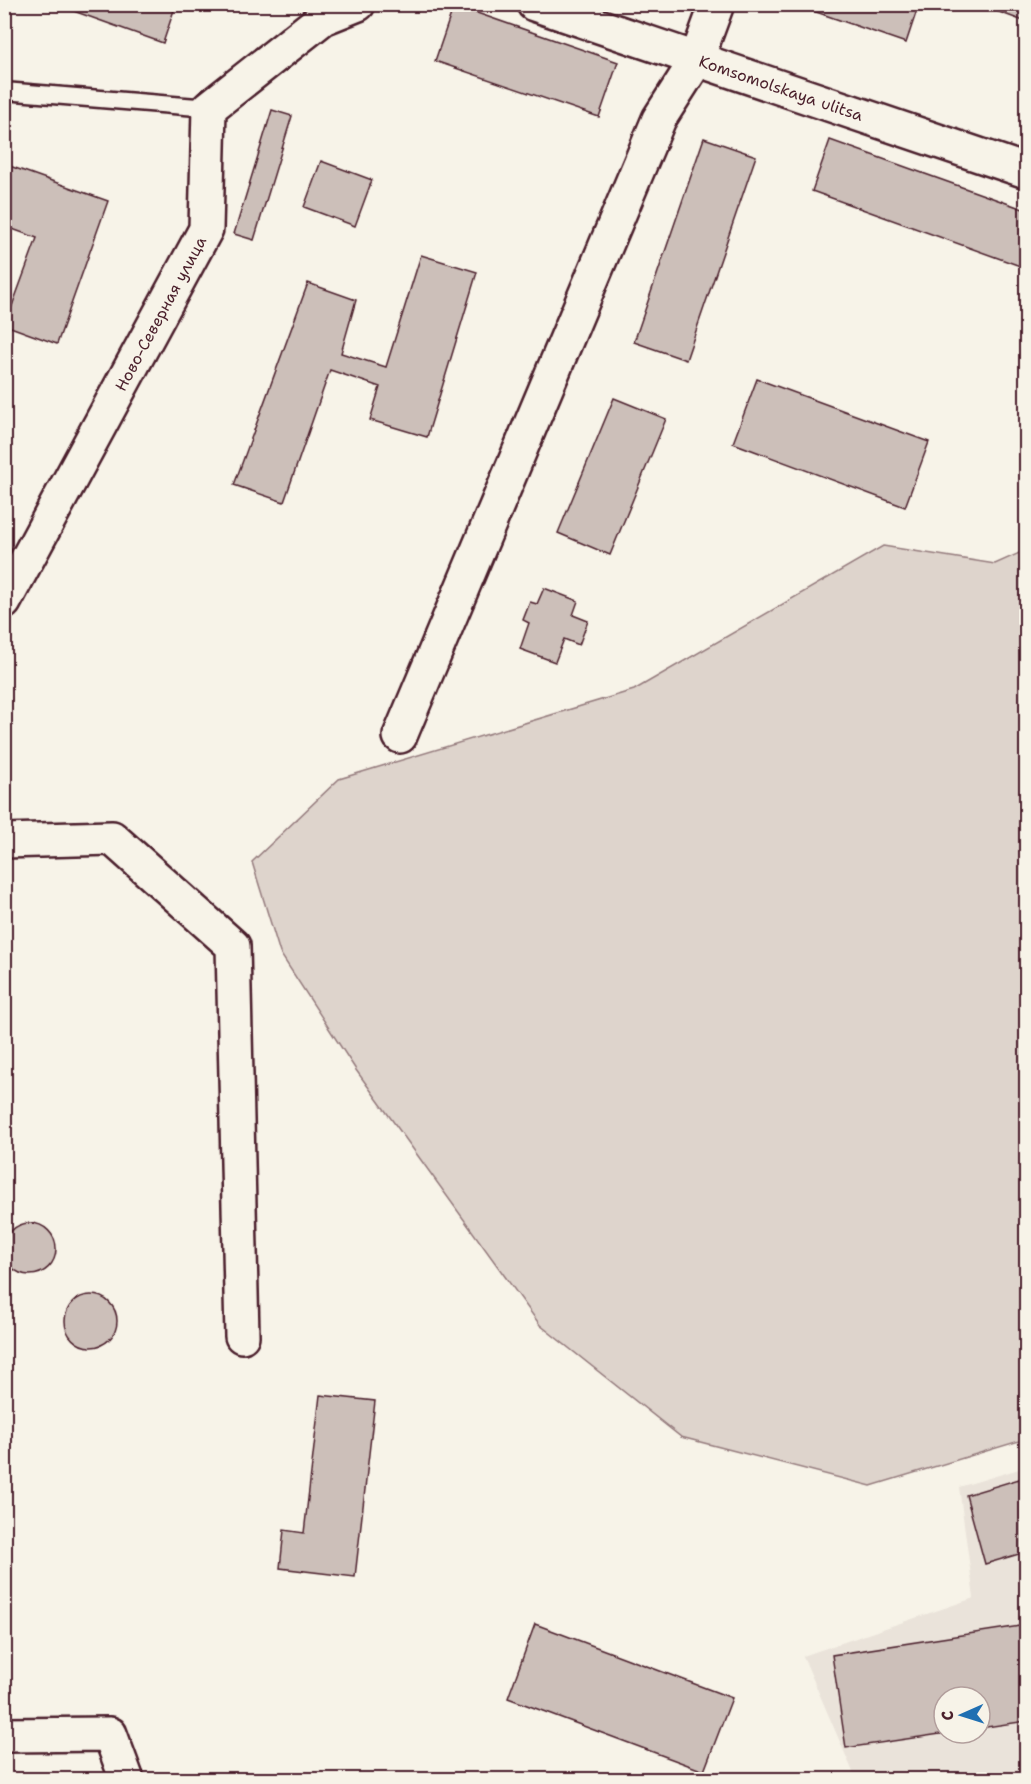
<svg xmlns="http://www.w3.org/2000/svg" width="1031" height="1784" viewBox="0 0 1031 1784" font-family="'Shantell Sans',sans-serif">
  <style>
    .built { fill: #eae3da; fill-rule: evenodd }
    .green { fill: #ded4cc; stroke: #947a7c; stroke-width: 1.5 }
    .building { fill: #ccbfb9; stroke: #4a1f2b; stroke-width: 1.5 }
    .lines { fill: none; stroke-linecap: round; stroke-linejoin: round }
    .lane-casing { stroke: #4a1f2b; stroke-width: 21 }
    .street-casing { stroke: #4a1f2b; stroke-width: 38 }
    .lane { stroke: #f7f3e8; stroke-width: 16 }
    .street { stroke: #f7f3e8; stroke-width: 33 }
    .labels { text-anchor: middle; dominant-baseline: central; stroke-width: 4.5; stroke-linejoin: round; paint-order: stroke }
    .street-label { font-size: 16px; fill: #4a1f2b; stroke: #f7f3e8 }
  </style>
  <rect width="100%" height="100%" fill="#f7f3e8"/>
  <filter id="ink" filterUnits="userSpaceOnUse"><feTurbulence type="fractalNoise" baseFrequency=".0167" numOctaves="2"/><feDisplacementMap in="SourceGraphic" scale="12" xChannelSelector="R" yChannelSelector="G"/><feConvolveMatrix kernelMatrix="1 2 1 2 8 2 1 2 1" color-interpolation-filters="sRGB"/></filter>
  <g filter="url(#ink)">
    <path class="built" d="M1026,1467V1779H856L803,1656L974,1598L959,1487ZM944,1697H980V1733H944Z"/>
    <polygon class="green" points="883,546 995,564 1026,550 1026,1439 871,1486 681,1437 540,1325 356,1070 280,953 252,862 339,779 634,690"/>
    <g class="building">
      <polygon points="54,4 176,4 163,43"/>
      <polygon points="793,4 919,4 906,43"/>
      <polygon points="1026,4 1026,22 980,5 980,4"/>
      <polygon points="454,5 618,62 599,117 435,61"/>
      <polygon points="272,110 292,116 254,240 234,234"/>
      <polygon points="704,138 756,156 686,360 634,342"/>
      <polygon points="830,140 1026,210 1026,257 1023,267 812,191"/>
      <polygon points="321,161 372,180 355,226 304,207"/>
      <polygon points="4,164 108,201 57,344 5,325 37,238 4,226"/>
      <polygon points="421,255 477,272 427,437 370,420 380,387 330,370 284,502 234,485 308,283 356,300 341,353 386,367"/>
      <polygon points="757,379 929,442 905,507 733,443"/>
      <polygon points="614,398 666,419 610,555 558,533"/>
      <polygon points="544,588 578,601 573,615 588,621 579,645 564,639 555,662 520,649 529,623 523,620 530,602 537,604"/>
      <circle cx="30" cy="1249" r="26"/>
      <circle cx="91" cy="1321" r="26"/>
      <polygon points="320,1395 375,1401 355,1577 280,1568 284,1530 304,1533"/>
      <polygon points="1026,1477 1026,1552 985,1564 966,1495"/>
      <polygon points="535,1624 732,1698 704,1771 508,1698"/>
      <polygon points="1026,1625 1026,1721 980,1728 980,1697 944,1697 944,1733 947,1733 846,1748 832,1655"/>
    </g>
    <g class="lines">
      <defs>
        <polyline id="lane" points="4,91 209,108"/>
        <g id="street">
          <path id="s1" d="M534,4L1026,171"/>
          <path id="s2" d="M4,602L206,229L209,108L323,18L358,4"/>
          <polyline points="400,736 659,119 696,61 717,4"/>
          <polyline points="4,841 112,838 233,946 242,1336"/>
          <polyline points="4,1735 110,1734 127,1780"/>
        </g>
      </defs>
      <use href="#lane" class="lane-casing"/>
      <use href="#street" class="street-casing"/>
      <use href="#lane" class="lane"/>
      <use href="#street" class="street"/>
    </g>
  </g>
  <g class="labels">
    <g class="street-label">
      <text stroke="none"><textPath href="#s1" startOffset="261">Komsomolskaya ulitsa</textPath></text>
      <text stroke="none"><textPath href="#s2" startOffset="328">Ново-Северная улица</textPath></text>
    </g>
  </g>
  <rect width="1031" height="1784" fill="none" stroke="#f7f3e8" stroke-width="24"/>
  <rect x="12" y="12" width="1007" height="1760" fill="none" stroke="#4a1f2b" stroke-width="2" filter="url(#ink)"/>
  <g transform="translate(962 1715) rotate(267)"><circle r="28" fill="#f7f3e8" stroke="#b29e9c" stroke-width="1.5"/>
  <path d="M0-4.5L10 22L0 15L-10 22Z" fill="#1f6fb2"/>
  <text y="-9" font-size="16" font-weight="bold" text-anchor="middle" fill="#4a1f2b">С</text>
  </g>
</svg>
